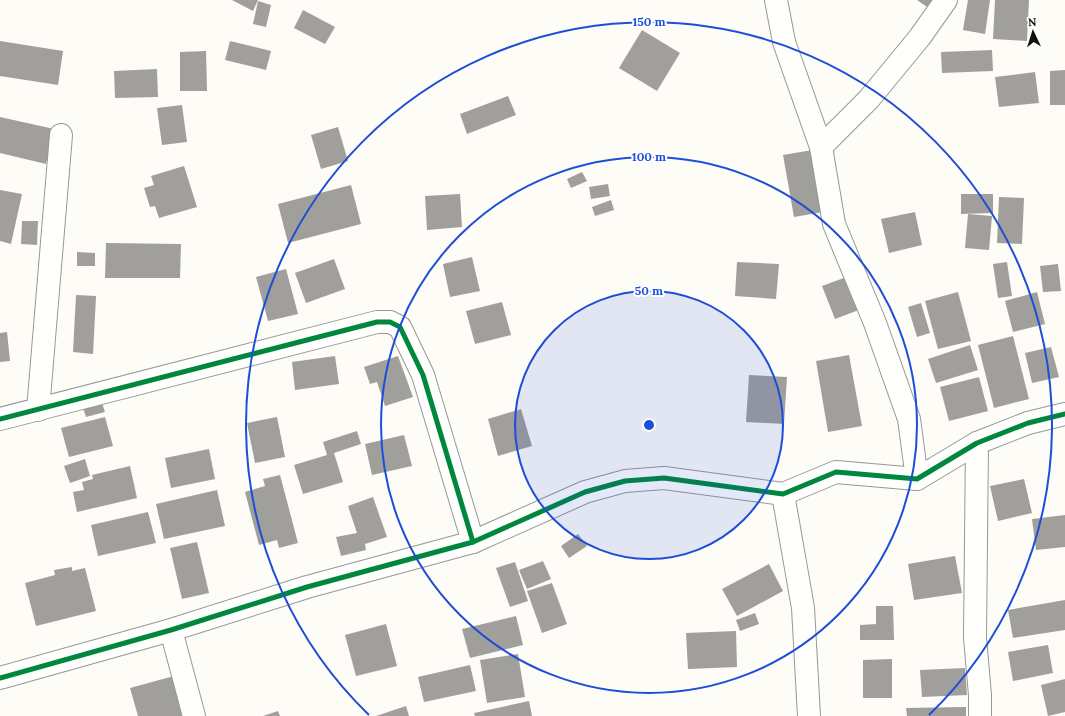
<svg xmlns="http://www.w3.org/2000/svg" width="1065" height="716" viewBox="0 0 1065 716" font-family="Lora,serif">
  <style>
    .building { fill: #a19f9c }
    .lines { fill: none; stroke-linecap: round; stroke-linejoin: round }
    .minor-casing { stroke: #979795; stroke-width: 24 }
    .minor { stroke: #fffffe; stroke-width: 22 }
    .cycleway-casing { stroke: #fff; stroke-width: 8 }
    .cycleway { stroke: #00873e; stroke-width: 5 }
    .ring { fill: none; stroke: #1d4ed8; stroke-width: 2 }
    .centre { fill: #1d4ed8; stroke: #fff; stroke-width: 2 }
    .ring-label { font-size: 12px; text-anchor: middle; font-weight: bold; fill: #1d4ed8; stroke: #fff; stroke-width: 4; stroke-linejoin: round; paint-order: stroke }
  </style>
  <rect width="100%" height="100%" fill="#fdfcf7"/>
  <g class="building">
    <polygon points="232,0 258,0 253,11"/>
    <polygon points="917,0 933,0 927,7"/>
    <polygon points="968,0 990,0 985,34 963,30"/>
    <polygon points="995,0 1029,0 1027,41 993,39"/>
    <polygon points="258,1 271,5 266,27 253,24"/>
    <polygon points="303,10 335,27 325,44 294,28"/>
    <polygon points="642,30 680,53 657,91 619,68"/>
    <polygon points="0,41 63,51 58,85 0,76"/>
    <polygon points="230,41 271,51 266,70 225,60"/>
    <polygon points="992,50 993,71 942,73 941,52"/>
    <polygon points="206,51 207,91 180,91 180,52"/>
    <polygon points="157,69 158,97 115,98 114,71"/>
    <polygon points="1065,70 1065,105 1050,105 1050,71"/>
    <polygon points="1035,72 1039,103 999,107 995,77"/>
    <polygon points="508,96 516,115 467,134 460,114"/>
    <polygon points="182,105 187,142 162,145 157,108"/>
    <polygon points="0,117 54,129 46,164 0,153"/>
    <polygon points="338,127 348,161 321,169 311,135"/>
    <polygon points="818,149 829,211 794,217 783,155"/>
    <polygon points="184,166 197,207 159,218 155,206 150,207 144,188 154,185 151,176"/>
    <polygon points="582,172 587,181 571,188 567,179"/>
    <polygon points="608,184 610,196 591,199 589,187"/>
    <polygon points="351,185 361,224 288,243 278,204"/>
    <polygon points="0,190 22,194 11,244 0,241"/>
    <polygon points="460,194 462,227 427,230 425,196"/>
    <polygon points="961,194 993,194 993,213 961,214"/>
    <polygon points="999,197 1024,198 1022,244 997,243"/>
    <polygon points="611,200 614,210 595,216 592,207"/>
    <polygon points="915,212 922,245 889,253 881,219"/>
    <polygon points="968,214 992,216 989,250 965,248"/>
    <polygon points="22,221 38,221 37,245 21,244"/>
    <polygon points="106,243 181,244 180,278 105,278"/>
    <polygon points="77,252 95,253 95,266 77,266"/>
    <polygon points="472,257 480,291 450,297 443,264"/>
    <polygon points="334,259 345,289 306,303 295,273"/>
    <polygon points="737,262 779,264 776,299 735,296"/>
    <polygon points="1007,262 1012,296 998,298 993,264"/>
    <polygon points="1058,264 1061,291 1043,292 1040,266"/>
    <polygon points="286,269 298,314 268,321 256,277"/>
    <polygon points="860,272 872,305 835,319 822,286"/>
    <polygon points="958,292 971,341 938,349 925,301"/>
    <polygon points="1037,292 1045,324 1013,332 1005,301"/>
    <polygon points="76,295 96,296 93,354 73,352"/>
    <polygon points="502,302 511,335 475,344 466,311"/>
    <polygon points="921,303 930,333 917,337 908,307"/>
    <polygon points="7,332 10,361 0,362 0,333"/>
    <polygon points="1013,336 1029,399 994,408 978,345"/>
    <polygon points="970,345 978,370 936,383 928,359"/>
    <polygon points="1051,347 1059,377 1032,383 1025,353"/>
    <polygon points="849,355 862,426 828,432 816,361"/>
    <polygon points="335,356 339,384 295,390 292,362"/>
    <polygon points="398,356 413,397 385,406 377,382 370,384 364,367"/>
    <polygon points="749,375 787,377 784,424 746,422"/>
    <polygon points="979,377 988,411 949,421 940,387"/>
    <polygon points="102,403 105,412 86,417 83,408"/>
    <polygon points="521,409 532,446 498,456 488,419"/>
    <polygon points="105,417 113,446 69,457 61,428"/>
    <polygon points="277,417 285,457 255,463 247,423"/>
    <polygon points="357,431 361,444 334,453 343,482 303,494 294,465 327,455 323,442"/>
    <polygon points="404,435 412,466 372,475 365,444"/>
    <polygon points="209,449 215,479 171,488 165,458"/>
    <polygon points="85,459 90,476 70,483 64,466"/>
    <polygon points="130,466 137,498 77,512 73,492 84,490 82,482 93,479 92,475"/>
    <polygon points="280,475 298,543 279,548 277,540 259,545 245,492 265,486 263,479"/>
    <polygon points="1024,479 1032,513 998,521 990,486"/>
    <polygon points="217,490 225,526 164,539 156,504"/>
    <polygon points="373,497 387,537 365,544 366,550 341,556 336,537 357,533 348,506"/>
    <polygon points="148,512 156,543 98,556 91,525"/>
    <polygon points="1065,515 1065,547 1036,550 1032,519"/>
    <polygon points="578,534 587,546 569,558 561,546"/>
    <polygon points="197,542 209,593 182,599 170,548"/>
    <polygon points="955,556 962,593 914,600 908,564"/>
    <polygon points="543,561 551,579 527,589 519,570"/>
    <polygon points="515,562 528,601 510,607 496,568"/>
    <polygon points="769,564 783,591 737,616 722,589"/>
    <polygon points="72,567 72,571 85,568 96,611 36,626 25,583 55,575 54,570"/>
    <polygon points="552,583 567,624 542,633 527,591"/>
    <polygon points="1065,600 1065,630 1013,638 1008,610"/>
    <polygon points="876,606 893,606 894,640 860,640 860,625 876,624"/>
    <polygon points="755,613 759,624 740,631 736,620"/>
    <polygon points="516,616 523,645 470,658 462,629"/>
    <polygon points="386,624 397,666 356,676 345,635"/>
    <polygon points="736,631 737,667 688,669 686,633"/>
    <polygon points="1048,645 1053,673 1013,681 1008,652"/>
    <polygon points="518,654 525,697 487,703 480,660"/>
    <polygon points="892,659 892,698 863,698 863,660"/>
    <polygon points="470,665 476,691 424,702 418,677"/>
    <polygon points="965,668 967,695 922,697 920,670"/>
    <polygon points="174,676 185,716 138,716 130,688"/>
    <polygon points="1065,679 1065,712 1048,716 1041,685"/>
    <polygon points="529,701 532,716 475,716 474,713"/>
    <polygon points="406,706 409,716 376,716"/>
    <polygon points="966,707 966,716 907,716 906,708"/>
    <polygon points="278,711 280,716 263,716"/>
  </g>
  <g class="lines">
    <defs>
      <g id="minor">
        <polyline points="776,0 784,42 821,147"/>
        <polyline points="38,410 61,135"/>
        <polyline points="0,419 377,322 390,322 400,327 423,375 473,542"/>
        <polyline points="977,443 975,638 980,695 980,716"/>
        <polyline points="917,479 909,419 875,323 834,224 821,147 869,99 920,37 946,0"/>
        <polyline points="783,494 803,608 809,716"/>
        <polyline points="171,630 194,716"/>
        <polyline points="0,678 171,630 307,587 473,542 585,492 625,481 664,478 783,494 836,472 917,479 977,443 1028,423 1065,414"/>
      </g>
    </defs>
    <use href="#minor" class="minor-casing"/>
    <use href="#minor" class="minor"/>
    <defs>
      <g id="cycleway">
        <polyline points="0,419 377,322 390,322 400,327 423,375 473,542"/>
        <polyline points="0,678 171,630 307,587 473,542 585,492 625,481 664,478 783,494 836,472 917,479 977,443 1028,423 1065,414"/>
      </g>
    </defs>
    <use href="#cycleway" class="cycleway-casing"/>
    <use href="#cycleway" class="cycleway"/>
  </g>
  <circle cx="649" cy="425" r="134" fill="#1d4ed8" fill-opacity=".12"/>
  <g class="ring">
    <circle cx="649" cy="425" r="134"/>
    <circle cx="649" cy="425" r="268"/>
    <path d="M369 715A403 403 0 1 1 929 715"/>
  </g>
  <circle cx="649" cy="425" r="6" class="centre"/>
  <g class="ring-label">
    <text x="649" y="26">150 m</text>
    <text x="649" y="161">100 m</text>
    <text x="649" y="295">50 m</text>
  </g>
  <g transform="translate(1033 32) rotate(356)" stroke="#ffffff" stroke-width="3" paint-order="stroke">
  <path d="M0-3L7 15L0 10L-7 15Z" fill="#111111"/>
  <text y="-6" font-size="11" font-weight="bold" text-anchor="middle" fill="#111111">N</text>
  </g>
</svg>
